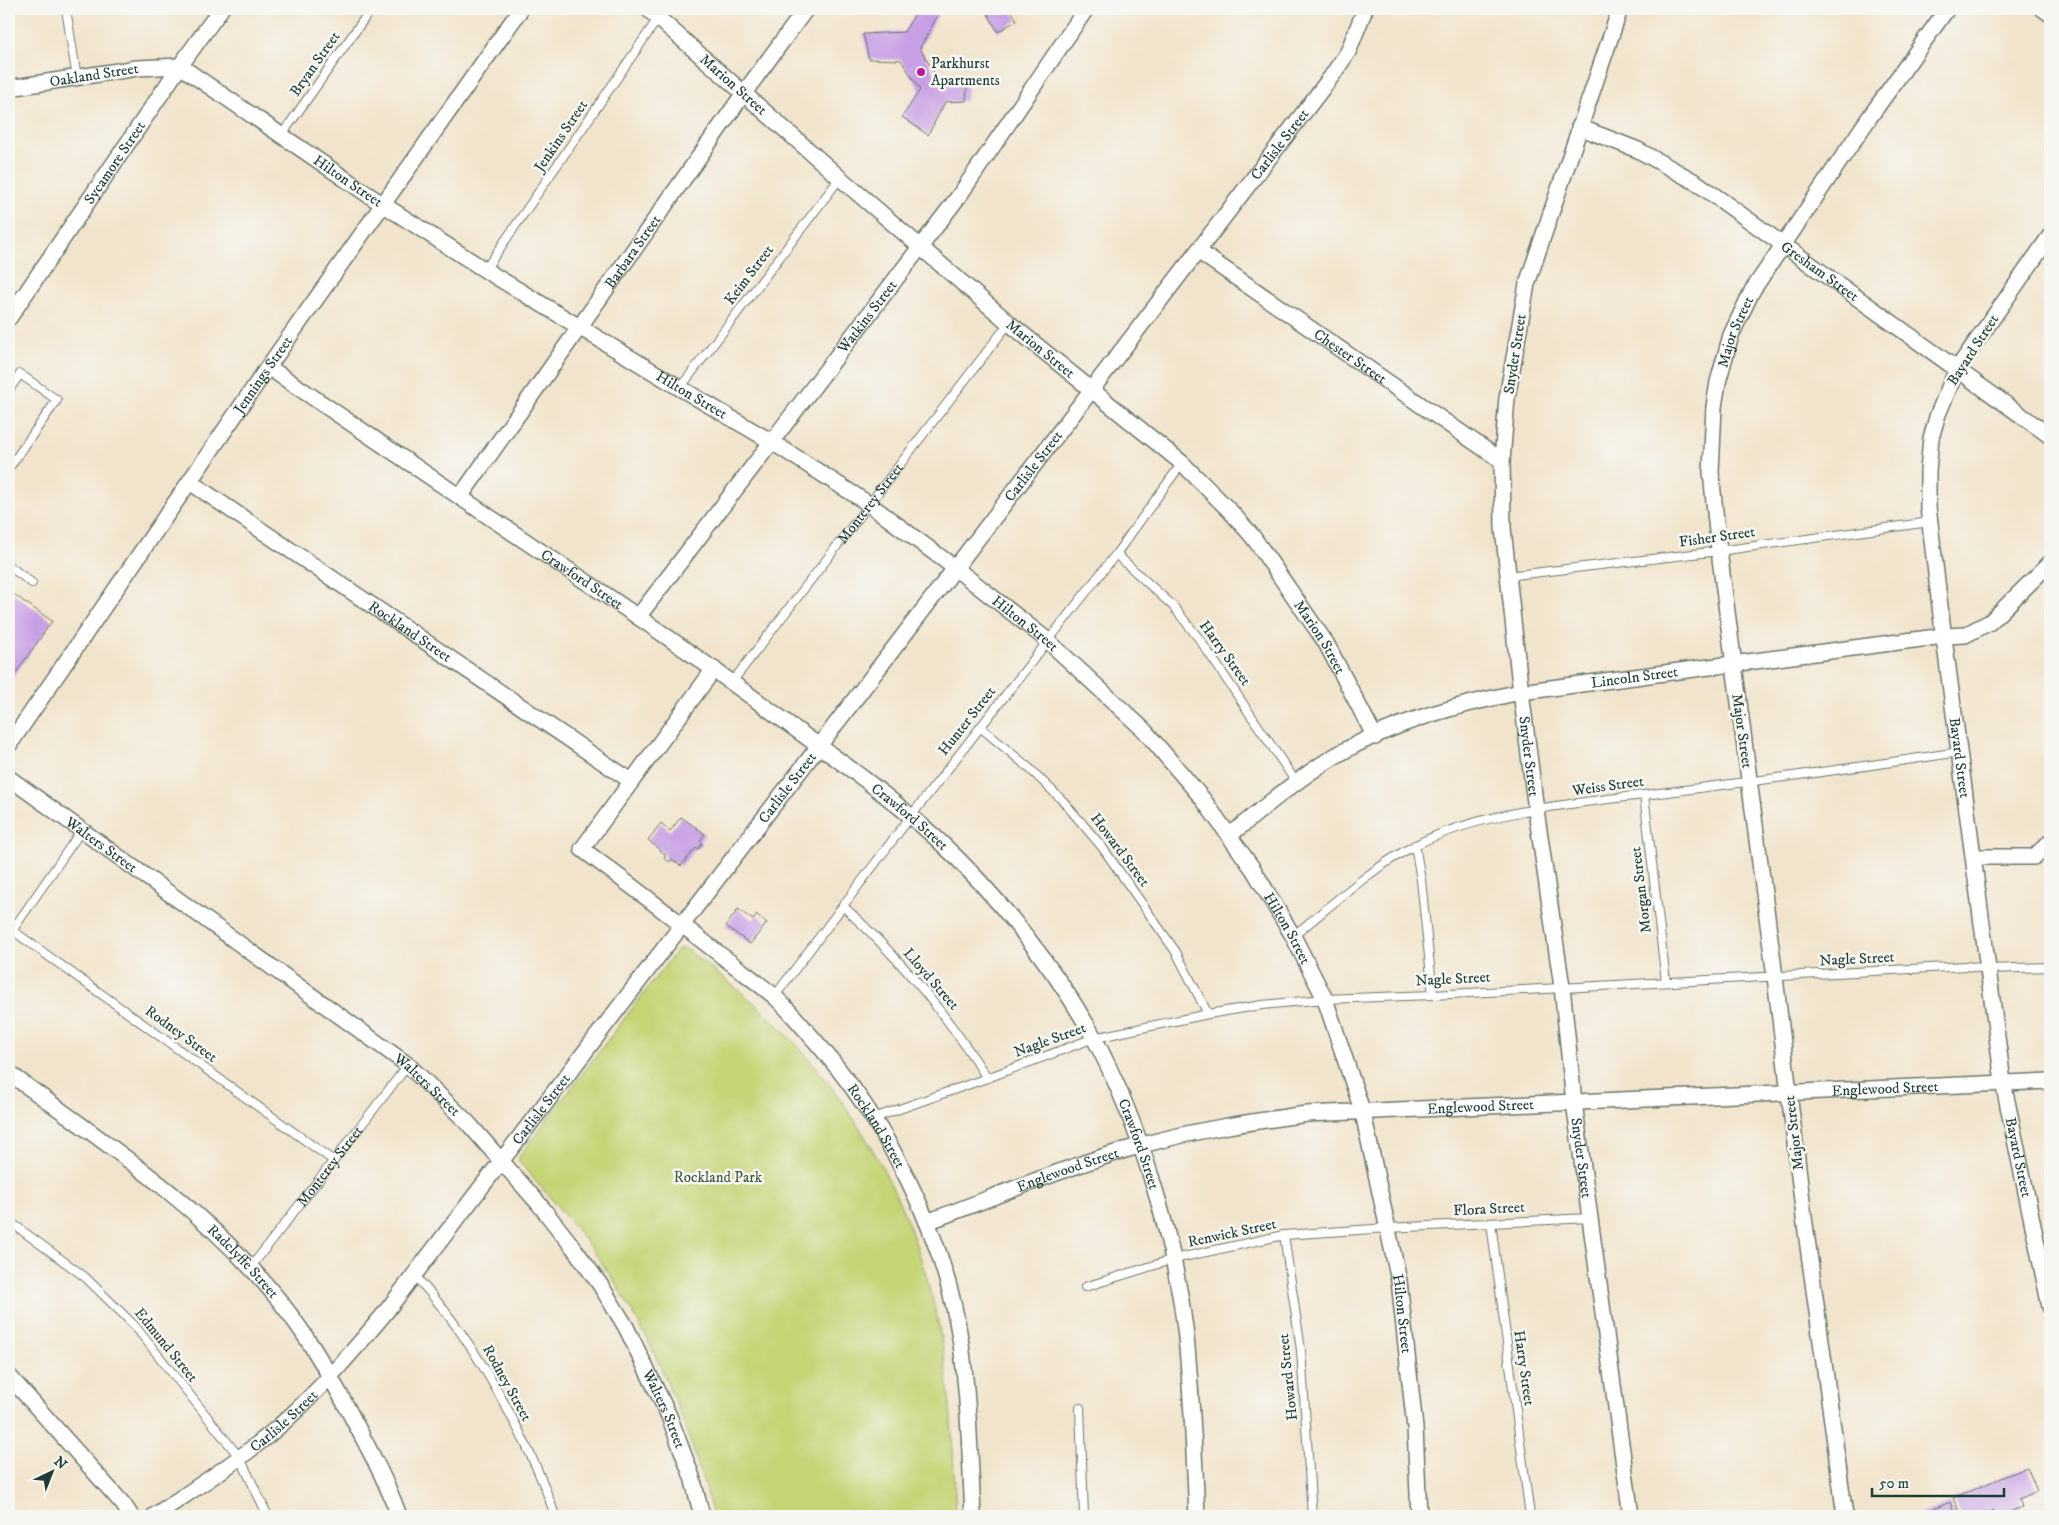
<svg xmlns="http://www.w3.org/2000/svg" width="2059" height="1525" viewBox="0 0 2059 1525" font-family="'IM FELL DW Pica',serif">
  <style>
    .green { fill: #c5d475; stroke: #728854 }
    .building { fill: #c79fe5 }
    .lines { fill: none; stroke-linecap: round; stroke-linejoin: round }
    .service-casing { stroke: #697769; stroke-width: 10 }
    .minor-casing { stroke: #697769; stroke-width: 18 }
    .service { stroke: #fff; stroke-width: 8 }
    .minor { stroke: #fff; stroke-width: 15 }
    .poi-dot { fill: #b5179e; stroke: #f6f6f2; stroke-width: 2 }
    .labels { text-anchor: middle; dominant-baseline: central; stroke-width: 5; stroke-linejoin: round; paint-order: stroke }
    .poi-label { font-size: 15px; fill: #1f3d34; stroke: #f6f6f2; text-anchor: start }
    .street-label { font-size: 15px; fill: #1f3d34; stroke: #f6f6f2 }
    .park-label { font-size: 15px; fill: #405b41; stroke: #f6f6f2 }
  </style>
  <rect width="100%" height="100%" fill="#f6f6f2"/>
  <filter id="ink" filterUnits="userSpaceOnUse"><feTurbulence type="fractalNoise" baseFrequency=".02" numOctaves="2"/><feDisplacementMap in="SourceGraphic" scale="10" xChannelSelector="R" yChannelSelector="G"/><feConvolveMatrix kernelMatrix="1 2 1 2 8 2 1 2 1" color-interpolation-filters="sRGB"/></filter>
  <filter id="wash" filterUnits="userSpaceOnUse"><feTurbulence type="fractalNoise" baseFrequency=".0096" numOctaves="4" result="noise"/><feDisplacementMap in="SourceGraphic" scale="20" xChannelSelector="R" yChannelSelector="G"/><feGaussianBlur stdDeviation="1.12" result="paint"/><feColorMatrix in="noise" values="0 0 0 0 0 0 0 0 0 0 0 0 0 0 0 0 0 1.4 0 .05"/><feComposite in="paint" operator="in"/></filter>
  <g filter="url(#wash)">
    <rect width="100%" height="100%" fill="#f2e4cc"/>
    <path class="green" d="M682,948L686,949C709,967 732,984 754,1003C850,1088 914,1203 939,1328C952,1390 953,1454 956,1516H713C691,1434 660,1353 614,1281C587,1239 552,1200 519,1162V1156L677,950Z"/>
    <g id="blocks">
      <g class="building">
        <polygon points="918,9 948,9 940,11 920,48 940,83 967,86 966,101 945,102 928,135 902,117 920,90 901,60 869,59 863,34 904,32"/>
        <polygon points="985,9 1010,9 1017,20 998,32"/>
        <polygon points="9,591 52,621 14,676 9,673"/>
        <polygon points="681,817 705,834 700,841 702,844 698,849 696,848 681,866 672,859 669,862 664,858 666,855 648,840 661,823 670,831"/>
        <polygon points="738,909 753,920 757,915 767,923 750,944 726,926"/>
        <polygon points="2027,1467 2037,1491 2019,1499 2022,1507 2000,1516 1996,1516 1993,1510 1981,1516 1961,1516 1953,1498"/>
        <polygon points="1950,1502 1956,1516 1917,1516"/>
      </g>
    </g>
  </g>
  <g filter="url(#ink)">
    <use href="#blocks" fill-opacity="0" stroke="#697769" stroke-width="1"/>
    <g class="lines">
      <defs>
        <g id="service">
          <polyline points="66,9 77,78"/>
          <polyline points="281,136 371,9"/>
          <polyline points="485,270 659,17"/>
          <polyline points="680,388 840,178"/>
          <polyline points="9,390 20,374 57,400 9,468"/>
          <polyline points="1116,554 1173,606 1200,640 1296,782"/>
          <polyline points="9,566 32,583"/>
          <polyline points="1507,576 1719,551 1930,522"/>
          <path id="s1" d="M732,682L1009,323"/>
          <polyline points="980,727 1028,767 1063,801 1102,847 1176,952 1208,1014"/>
          <polyline points="1644,795 1666,982"/>
          <polyline points="1415,845 1421,880 1433,995"/>
          <path d="M843,906C899,957 947,1015 987,1078"/>
          <polyline points="12,930 334,1161"/>
          <polyline points="9,935 81,831"/>
          <path d="M1293,936C1331,906 1371,868 1414,846C1483,809 1590,802 1668,792C1765,780 1862,767 1959,752"/>
          <polyline points="774,997 911,816 1116,554 1182,463"/>
          <polyline points="874,1118 987,1078 1094,1038 1208,1014 1262,1005 1325,999 1433,995 1966,966 1989,969 2050,967"/>
          <polyline points="9,1221 85,1277 134,1325 240,1458 268,1516"/>
          <polyline points="1491,1223 1530,1516"/>
          <polyline points="1284,1235 1301,1350 1312,1516"/>
          <path id="s2" d="M251,1267L408,1065"/>
          <path d="M414,1275C458,1321 490,1375 519,1431C533,1459 546,1487 555,1516"/>
          <polyline points="1085,1287 1174,1259 1284,1235 1388,1228 1590,1218"/>
          <polyline points="1080,1408 1084,1516"/>
        </g>
        <g id="minor">
          <path id="s3" d="M648,9L840,178L1009,323L1182,463L1231,512L1253,537L1326,643L1375,737"/>
          <path id="s4" d="M1620,9L1527,284L1507,398L1502,461L1503,528L1519,676L1536,810L1562,987L1574,1102L1631,1516"/>
          <polyline points="2043,9 2050,14"/>
          <path id="s5" d="M9,88L137,68L180,66L370,196L485,270L680,388L772,442L869,504L955,568L1047,640L1144,730L1202,798L1253,869L1293,936L1325,999L1363,1113L1399,1281L1415,1428L1419,1516"/>
          <path id="s6" d="M1579,127L1638,150L1697,183L2050,436"/>
          <path id="s7" d="M2050,236L1957,369L1938,414L1931,438L1928,471V507L1942,623L2003,1082L2050,1307"/>
          <path id="s8" d="M1198,251L1502,461"/>
          <path id="s9" d="M9,318L180,66L221,9"/>
          <path id="s10" d="M268,367C375,439 481,512 588,583C658,630 727,678 794,728C843,763 893,799 937,839C994,891 1056,969 1093,1036C1138,1120 1173,1233 1185,1328C1192,1390 1194,1453 1197,1516"/>
          <path id="s11" d="M190,482L631,781"/>
          <path id="s12" d="M460,497L744,93L806,9"/>
          <path id="s13" d="M638,617L959,196L1086,9"/>
          <path id="s14" d="M714,669L582,849C629,884 676,920 722,956C739,969 757,982 774,996C787,1008 799,1022 810,1035C886,1120 944,1231 961,1344C969,1401 970,1459 973,1516"/>
          <path id="s15" d="M9,745L268,367L521,9"/>
          <path id="s16" d="M9,778L408,1065L468,1123L539,1204L573,1247L601,1286L626,1327L669,1416L692,1477L702,1516"/>
          <path id="s17" d="M1229,836C1263,808 1297,779 1335,756C1392,722 1457,705 1521,692L1944,636L1965,635L1990,622L2050,563"/>
          <polyline points="1974,857 2034,857 2050,842"/>
          <path id="s18" d="M9,1073C99,1139 195,1201 268,1287C302,1326 328,1371 352,1417C369,1449 387,1482 399,1516"/>
          <path id="s19" d="M927,1222C997,1196 1067,1166 1139,1146C1194,1130 1250,1122 1307,1114L2050,1081"/>
          <polyline points="9,1376 123,1504 131,1516"/>
          <path id="s20" d="M154,1516C186,1494 220,1473 251,1449C302,1411 344,1362 385,1313L1331,77L1348,52L1365,9"/>
          <path id="s21" d="M1845,1516L1804,1217L1775,977L1719,551L1711,472L1714,407L1718,382L1731,335L1752,291L1869,118L1947,9"/>
        </g>
      </defs>
      <use href="#service" class="service-casing"/>
      <use href="#minor" class="minor-casing"/>
      <use href="#service" class="service"/>
      <use href="#minor" class="minor"/>
    </g>
  </g>
  <circle class="poi-dot" cx="921" cy="72" r="5"/>
  <g class="labels">
    <g class="poi-label">
      <text x="931" y="63">Parkhurst<tspan x="931" dy="17">Apartments</tspan></text>
    </g>
    <g class="street-label">
      <text transform="translate(315 64) rotate(-55)">Bryan Street</text>
      <text stroke="none"><textPath href="#s5" startOffset="86">Oakland Street</textPath></text>
      <text stroke="none"><textPath href="#s3" startOffset="114">Marion Street</textPath></text>
      <text transform="translate(561 136) rotate(-56)">Jenkins Street</text>
      <text stroke="none"><textPath href="#s20" startOffset="1781">Carlisle Street</textPath></text>
      <text stroke="none"><textPath href="#s9" startOffset="188">Sycamore Street</textPath></text>
      <text stroke="none"><textPath href="#s5" startOffset="376">Hilton Street</textPath></text>
      <text stroke="none"><textPath href="#s12" startOffset="300">Barbara Street</textPath></text>
      <text stroke="none"><textPath href="#s6" startOffset="282">Gresham Street</textPath></text>
      <text transform="translate(749 275) rotate(-53)">Keim Street</text>
      <text stroke="none"><textPath href="#s13" startOffset="378">Watkins Street</textPath></text>
      <text stroke="none"><textPath href="#s21" startOffset="1196">Major Street</textPath></text>
      <text stroke="none"><textPath href="#s3" startOffset="519">Marion Street</textPath></text>
      <text transform="translate(1973 350) rotate(-57)">Bayard Street</text>
      <text transform="translate(1515 354) rotate(-81)">Snyder Street</text>
      <text stroke="none"><textPath href="#s8" startOffset="185">Chester Street</textPath></text>
      <text stroke="none"><textPath href="#s15" startOffset="449">Jennings Street</textPath></text>
      <text stroke="none"><textPath href="#s5" startOffset="781">Hilton Street</textPath></text>
      <text stroke="none"><textPath href="#s20" startOffset="1376">Carlisle Street</textPath></text>
      <text stroke="none"><textPath href="#s1" startOffset="226">Monterey Street</textPath></text>
      <text transform="translate(1717 537) rotate(-8)">Fisher Street</text>
      <text stroke="none"><textPath href="#s10" startOffset="379">Crawford Street</textPath></text>
      <text stroke="none"><textPath href="#s5" startOffset="1186">Hilton Street</textPath></text>
      <text stroke="none"><textPath href="#s11" startOffset="266">Rockland Street</textPath></text>
      <text stroke="none"><textPath href="#s3" startOffset="924">Marion Street</textPath></text>
      <text transform="translate(1225 653) rotate(54)">Harry Street</text>
      <text stroke="none"><textPath href="#s17" startOffset="445">Lincoln Street</textPath></text>
      <text transform="translate(967 721) rotate(-52)">Hunter Street</text>
      <text transform="translate(1742 731) rotate(82)">Major Street</text>
      <text stroke="none"><textPath href="#s4" startOffset="766">Snyder Street</textPath></text>
      <text stroke="none"><textPath href="#s7" startOffset="558">Bayard Street</textPath></text>
      <text transform="translate(1608 786) rotate(-8)">Weiss Street</text>
      <text stroke="none"><textPath href="#s20" startOffset="971">Carlisle Street</textPath></text>
      <text stroke="none"><textPath href="#s10" startOffset="784">Crawford Street</textPath></text>
      <text stroke="none"><textPath href="#s16" startOffset="114">Walters Street</textPath></text>
      <text transform="translate(1120 850) rotate(53)">Howard Street</text>
      <text transform="translate(1641 890) rotate(-97)">Morgan Street</text>
      <text stroke="none"><textPath href="#s5" startOffset="1591">Hilton Street</textPath></text>
      <text transform="translate(1857 959) rotate(-3)">Nagle Street</text>
      <text transform="translate(931 979) rotate(49)">Lloyd Street</text>
      <text transform="translate(1453 979) rotate(-3)">Nagle Street</text>
      <text transform="translate(181 1034) rotate(36)">Rodney Street</text>
      <text transform="translate(1050 1040) rotate(-20)">Nagle Street</text>
      <text stroke="none"><textPath href="#s16" startOffset="519">Walters Street</textPath></text>
      <text stroke="none"><textPath href="#s19" startOffset="975">Englewood Street</textPath></text>
      <text stroke="none"><textPath href="#s19" startOffset="570">Englewood Street</textPath></text>
      <text stroke="none"><textPath href="#s20" startOffset="566">Carlisle Street</textPath></text>
      <text stroke="none"><textPath href="#s14" startOffset="631">Rockland Street</textPath></text>
      <text transform="translate(1794 1133) rotate(-97)">Major Street</text>
      <text stroke="none"><textPath href="#s10" startOffset="1189">Crawford Street</textPath></text>
      <text stroke="none"><textPath href="#s4" startOffset="1171">Snyder Street</textPath></text>
      <text stroke="none"><textPath href="#s7" startOffset="962">Bayard Street</textPath></text>
      <text stroke="none"><textPath href="#s2" startOffset="128">Monterey Street</textPath></text>
      <text stroke="none"><textPath href="#s19" startOffset="150">Englewood Street</textPath></text>
      <text transform="translate(1489 1209) rotate(-3)">Flora Street</text>
      <text transform="translate(1232 1233) rotate(-12)">Renwick Street</text>
      <text stroke="none"><textPath href="#s18" startOffset="301">Radclyffe Street</textPath></text>
      <text stroke="none"><textPath href="#s5" startOffset="1996">Hilton Street</textPath></text>
      <text transform="translate(166 1345) rotate(51)">Edmund Street</text>
      <text transform="translate(1524 1368) rotate(82)">Harry Street</text>
      <text transform="translate(1288 1377) rotate(-96)">Howard Street</text>
      <text transform="translate(507 1383) rotate(61)">Rodney Street</text>
      <text stroke="none"><textPath href="#s16" startOffset="924">Walters Street</textPath></text>
      <text stroke="none"><textPath href="#s20" startOffset="161">Carlisle Street</textPath></text>
    </g>
    <g class="park-label">
      <text x="718" y="1177">Rockland Park</text>
    </g>
  </g>
  <rect width="2059" height="1525" fill="none" stroke="#f6f6f2" stroke-width="30"/>
  <g transform="translate(52 1472) rotate(43)" stroke="#f6f6f2" stroke-width="4" paint-order="stroke">
  <path d="M0-4L9 19L0 12L-9 19Z" fill="#1f3d34"/>
  <text y="-8" font-size="14" font-weight="bold" text-anchor="middle" fill="#1f3d34">N</text>
  </g>
  <path d="M1872 1488v8h132v-8" fill="none" stroke="#1f3d34" stroke-width="2.5"/>
  <text x="1879" y="1488" font-size="15" fill="#1f3d34" stroke="#f6f6f2" stroke-width="4" paint-order="stroke">50 m</text>
</svg>
